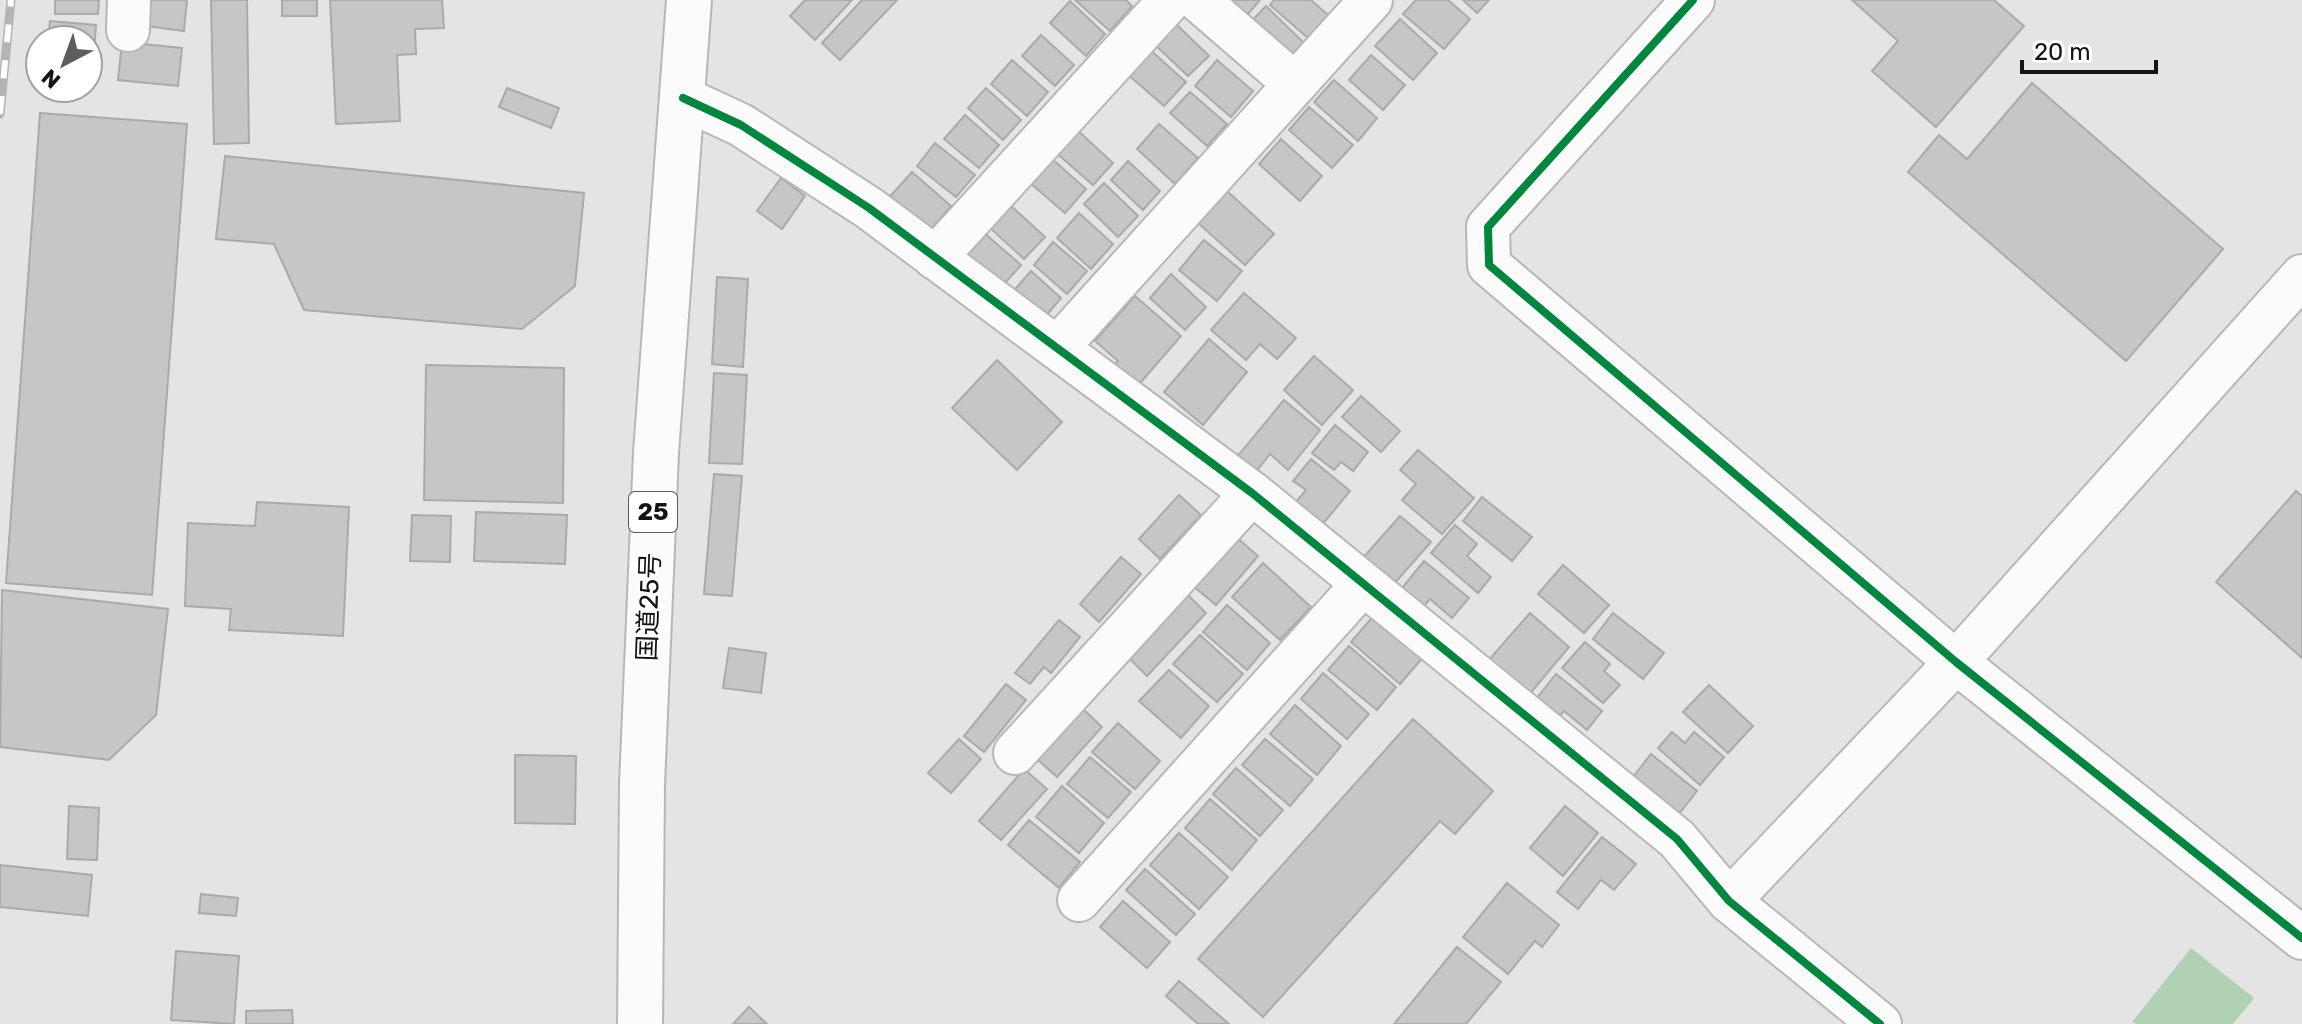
<svg xmlns="http://www.w3.org/2000/svg" width="2302" height="1024" viewBox="0 0 2302 1024" font-family="Rubik,'Noto Sans JP',sans-serif">
  <style>
    .green { fill: #b1d1b5 }
    .building { fill: #c6c6c6; stroke: #aaa; stroke-width: 2 }
    .lines { fill: none; stroke-linecap: round; stroke-linejoin: round }
    .street-casing { stroke: #b7b7b8; stroke-width: 46 }
    .highway-casing { stroke: #b7b7b8; stroke-width: 48 }
    .street { stroke: #fbfbfb; stroke-width: 42 }
    .highway { stroke: #fbfbfb; stroke-width: 44 }
    .rail-casing { stroke: #b4b4b4; stroke-width: 9 }
    .rail { stroke: #fff; stroke-width: 6; stroke-dasharray: 18; stroke-linecap: butt }
    .cycleway-casing { stroke: #fff; stroke-width: 13 }
    .cycleway { stroke: #00873e; stroke-width: 8 }
    .labels { text-anchor: middle; dominant-baseline: central; stroke-width: 6; stroke-linejoin: round; paint-order: stroke }
    .shield { fill: #fff; stroke: #5a5a5a; stroke-width: 2 }
    .shield-label { font-size: 24px; font-weight: bold; fill: #141414 }
    .street-label { font-size: 26px; fill: #141414; stroke: #fff }
  </style>
  <rect width="100%" height="100%" fill="#e4e4e4"/>
  <polygon class="green" points="2191,948 2254,998 2233,1024 2136,1024 2132,1022"/>
  <g class="building">
    <polygon points="55,0 99,0 98,14 55,14"/>
    <polygon points="140,0 187,0 184,31 138,25"/>
    <polygon points="211,0 247,0 249,143 214,144"/>
    <rect x="282" y="0" width="35" height="16"/>
    <polygon points="330,0 442,0 444,28 415,29 416,54 397,55 400,121 336,124"/>
    <polygon points="805,0 852,0 815,40 790,16"/>
    <polygon points="862,0 897,0 840,60 822,43"/>
    <polygon points="1075,0 1126,0 1132,6 1110,31"/>
    <polygon points="1218,0 1260,0 1242,21"/>
    <polygon points="1274,0 1311,0 1328,15 1308,38 1270,5"/>
    <polygon points="1416,0 1448,0 1470,19 1444,49 1403,14"/>
    <polygon points="1463,0 1489,0 1477,13"/>
    <polygon points="1852,0 1994,0 2024,26 1936,127 1872,71 1898,41"/>
    <polygon points="1070,1 1105,34 1086,56 1050,23"/>
    <polygon points="1266,6 1305,44 1288,62 1248,25"/>
    <polygon points="1400,19 1437,53 1413,80 1375,46"/>
    <polygon points="1172,20 1209,56 1188,76 1152,42"/>
    <polygon points="50,21 96,25 92,80 88,79 88,40 48,40"/>
    <polygon points="1041,35 1074,65 1055,86 1022,56"/>
    <polygon points="122,42 182,48 178,86 118,80"/>
    <polygon points="1148,48 1186,82 1164,106 1126,73"/>
    <polygon points="1371,55 1405,85 1383,110 1349,80"/>
    <polygon points="1012,60 1048,92 1027,116 991,84"/>
    <polygon points="1217,60 1253,91 1231,117 1195,86"/>
    <polygon points="1334,80 1377,118 1358,141 1314,102"/>
    <polygon points="2032,83 2223,249 2126,361 1908,172 1939,135 1967,159"/>
    <polygon points="507,88 559,108 551,128 499,107"/>
    <polygon points="986,88 1021,120 1003,140 968,108"/>
    <polygon points="1190,92 1227,124 1207,146 1170,113"/>
    <polygon points="1309,107 1353,145 1332,168 1289,130"/>
    <polygon points="40,113 187,124 152,595 6,583"/>
    <polygon points="965,115 999,145 979,168 944,139"/>
    <polygon points="1159,124 1198,158 1175,184 1137,149"/>
    <polygon points="1075,128 1113,163 1093,185 1054,151"/>
    <polygon points="1281,139 1322,176 1300,201 1259,164"/>
    <polygon points="935,143 975,175 956,197 917,166"/>
    <polygon points="225,156 584,193 575,286 522,329 304,310 274,244 216,239"/>
    <polygon points="1051,158 1086,189 1065,213 1030,183"/>
    <polygon points="1128,161 1160,191 1143,210 1111,180"/>
    <polygon points="912,172 951,206 926,235 886,201"/>
    <polygon points="781,178 805,196 782,229 757,211"/>
    <polygon points="1104,183 1138,216 1118,237 1084,204"/>
    <polygon points="1227,191 1274,234 1245,265 1198,223"/>
    <polygon points="1009,204 1045,237 1024,259 988,226"/>
    <polygon points="1079,213 1113,244 1091,269 1057,238"/>
    <polygon points="983,232 1021,265 997,292 960,259"/>
    <polygon points="1204,240 1242,271 1217,301 1179,270"/>
    <polygon points="1053,242 1087,271 1067,294 1034,265"/>
    <polygon points="1031,271 1061,298 1041,322 1010,295"/>
    <polygon points="1171,274 1206,307 1185,330 1150,298"/>
    <polygon points="717,277 748,279 743,367 712,364"/>
    <polygon points="1244,293 1296,338 1277,359 1260,344 1246,360 1211,330"/>
    <polygon points="1135,296 1181,336 1134,390 1110,370 1118,361 1095,341"/>
    <polygon points="1209,339 1247,372 1203,425 1164,392"/>
    <polygon points="1314,356 1353,390 1322,425 1284,390"/>
    <polygon points="997,360 1062,422 1017,470 952,408"/>
    <polygon points="426,365 564,368 563,503 424,500"/>
    <polygon points="714,373 747,375 742,464 709,463"/>
    <polygon points="1361,396 1400,431 1381,452 1342,417"/>
    <polygon points="1284,400 1320,430 1288,470 1270,454 1255,473 1236,458"/>
    <polygon points="1335,425 1368,452 1353,471 1341,462 1334,470 1312,453"/>
    <polygon points="1418,450 1474,498 1442,534 1402,500 1416,484 1400,470"/>
    <polygon points="1311,459 1350,491 1322,525 1295,503 1306,490 1293,481"/>
    <polygon points="714,474 742,476 732,596 704,594"/>
    <polygon points="2296,491 2302,496 2302,658 2216,582"/>
    <polygon points="1179,495 1201,515 1160,559 1139,539"/>
    <polygon points="1482,497 1532,537 1512,561 1463,521"/>
    <polygon points="257,502 349,507 343,636 229,630 231,609 185,606 188,523 255,526"/>
    <polygon points="476,512 567,515 565,564 474,561"/>
    <polygon points="412,515 451,516 450,562 410,561"/>
    <polygon points="1400,516 1431,542 1393,585 1363,558"/>
    <polygon points="1455,525 1477,544 1467,556 1491,577 1478,593 1431,553"/>
    <polygon points="1234,535 1258,556 1216,605 1192,585"/>
    <polygon points="1121,557 1141,574 1099,622 1080,604"/>
    <polygon points="1424,561 1469,598 1452,618 1430,599 1420,611 1398,593"/>
    <polygon points="1263,563 1311,607 1280,640 1232,597"/>
    <polygon points="1563,565 1609,605 1584,633 1538,594"/>
    <polygon points="2,590 168,609 156,715 109,760 0,747"/>
    <polygon points="1187,594 1206,613 1147,676 1128,657"/>
    <polygon points="1227,605 1270,643 1247,670 1203,632"/>
    <polygon points="1377,612 1425,655 1400,684 1351,642"/>
    <polygon points="1530,613 1569,647 1528,696 1488,661"/>
    <polygon points="1613,613 1664,653 1643,679 1593,639"/>
    <polygon points="1059,620 1080,637 1051,673 1044,667 1030,684 1015,673"/>
    <polygon points="1200,635 1243,674 1217,702 1173,664"/>
    <polygon points="1585,642 1610,664 1604,671 1620,685 1603,703 1562,668"/>
    <polygon points="1349,646 1396,687 1377,710 1328,670"/>
    <polygon points="729,648 766,653 761,693 723,688"/>
    <polygon points="1169,670 1209,706 1181,738 1139,701"/>
    <polygon points="1323,673 1369,714 1347,739 1301,699"/>
    <polygon points="1556,674 1602,711 1587,730 1564,711 1556,721 1533,703"/>
    <polygon points="1006,684 1026,700 984,752 964,736"/>
    <polygon points="1709,685 1753,726 1728,753 1683,712"/>
    <polygon points="1295,705 1341,746 1317,775 1270,734"/>
    <polygon points="1083,709 1102,727 1057,777 1037,759"/>
    <polygon points="1413,719 1493,791 1455,834 1440,821 1263,1017 1198,959"/>
    <polygon points="1118,723 1160,761 1135,789 1092,752"/>
    <polygon points="1672,732 1685,743 1694,732 1724,757 1700,785 1658,748"/>
    <polygon points="959,739 981,759 951,793 928,773"/>
    <polygon points="1265,739 1313,779 1290,806 1242,765"/>
    <polygon points="1651,754 1697,791 1675,819 1629,782"/>
    <polygon points="515,755 576,756 575,824 515,823"/>
    <polygon points="1090,757 1131,792 1108,818 1067,784"/>
    <polygon points="1236,768 1283,810 1260,836 1213,794"/>
    <polygon points="1024,769 1047,789 1001,840 979,821"/>
    <polygon points="1062,786 1104,823 1079,853 1036,817"/>
    <polygon points="1210,799 1257,840 1232,870 1185,828"/>
    <polygon points="69,806 99,808 97,860 67,859"/>
    <polygon points="1565,806 1598,833 1563,876 1530,848"/>
    <polygon points="1029,820 1080,862 1059,888 1008,845"/>
    <polygon points="1179,833 1228,877 1199,909 1150,865"/>
    <polygon points="1602,837 1636,864 1614,890 1601,880 1578,909 1557,892"/>
    <polygon points="0,865 92,875 88,916 0,907"/>
    <polygon points="1145,869 1195,914 1176,935 1126,890"/>
    <polygon points="1507,883 1559,925 1542,947 1535,941 1508,974 1463,937"/>
    <polygon points="201,894 238,898 236,916 199,913"/>
    <polygon points="1123,901 1170,942 1147,968 1100,927"/>
    <polygon points="1457,947 1501,982 1466,1024 1394,1024"/>
    <polygon points="176,951 239,956 234,1024 171,1020"/>
    <polygon points="1179,981 1229,1024 1198,1024 1166,996"/>
    <polygon points="749,1007 767,1024 733,1024"/>
    <polygon points="292,1010 293,1024 246,1024 246,1011"/>
  </g>
  <g class="lines">
    <defs>
      <g id="street">
        <polyline points="1198,0 1295,84"/>
        <polyline points="1693,0 1488,227 1489,265 1956,662 2302,938"/>
        <polyline points="128,30 129,0"/>
        <polyline points="683,98 741,125 869,208 1057,348 1252,493 1677,839 1729,901 1880,1024"/>
        <polyline points="935,258 1170,0"/>
        <polyline points="1057,348 1371,0"/>
        <polyline points="1015,753 1252,493"/>
        <polyline points="1079,900 1363,584"/>
        <polyline points="1729,901 1956,662 2302,276"/>
      </g>
      <polyline id="highway" points="640,1024 642,785 656,453 689,0"/>
    </defs>
    <use href="#street" class="street-casing"/>
    <use href="#highway" class="highway-casing"/>
    <use href="#street" class="street"/>
    <use href="#highway" class="highway"/>
    <defs>
      <polyline id="rail" points="0,114 11,0"/>
    </defs>
    <use href="#rail" class="rail-casing"/>
    <use href="#rail" class="rail"/>
    <defs>
      <g id="cycleway">
        <polyline points="1693,0 1488,227 1489,265 1956,662 2302,938"/>
        <polyline points="683,98 741,125 869,208 1057,348 1252,493 1677,839 1729,901 1880,1024"/>
      </g>
    </defs>
    <use href="#cycleway" class="cycleway-casing"/>
    <use href="#cycleway" class="cycleway"/>
  </g>
  <g class="labels">
    <rect class="shield" x="629" y="492" width="48" height="40" rx="6"/>
    <g class="shield-label">
      <text x="653" y="512">25</text>
    </g>
    <g class="street-label">
      <text transform="translate(649 607) rotate(-88)">国道25号</text>
    </g>
  </g>
  <g transform="translate(64 64) rotate(221)"><circle r="38" fill="#ffffff" stroke="#a1a1a1" stroke-width="2"/>
  <path d="M0-6L14 30L0 20L-14 30Z" fill="#5d5d5d"/>
  <text y="-12" font-size="22" font-weight="bold" text-anchor="middle" fill="#141414">N</text>
  </g>
  <path d="M2022 60v12h134v-12" fill="none" stroke="#141414" stroke-width="4"/>
  <text x="2034" y="60" font-size="24" fill="#141414" stroke="#ffffff" stroke-width="6" paint-order="stroke">20 m</text>
</svg>
